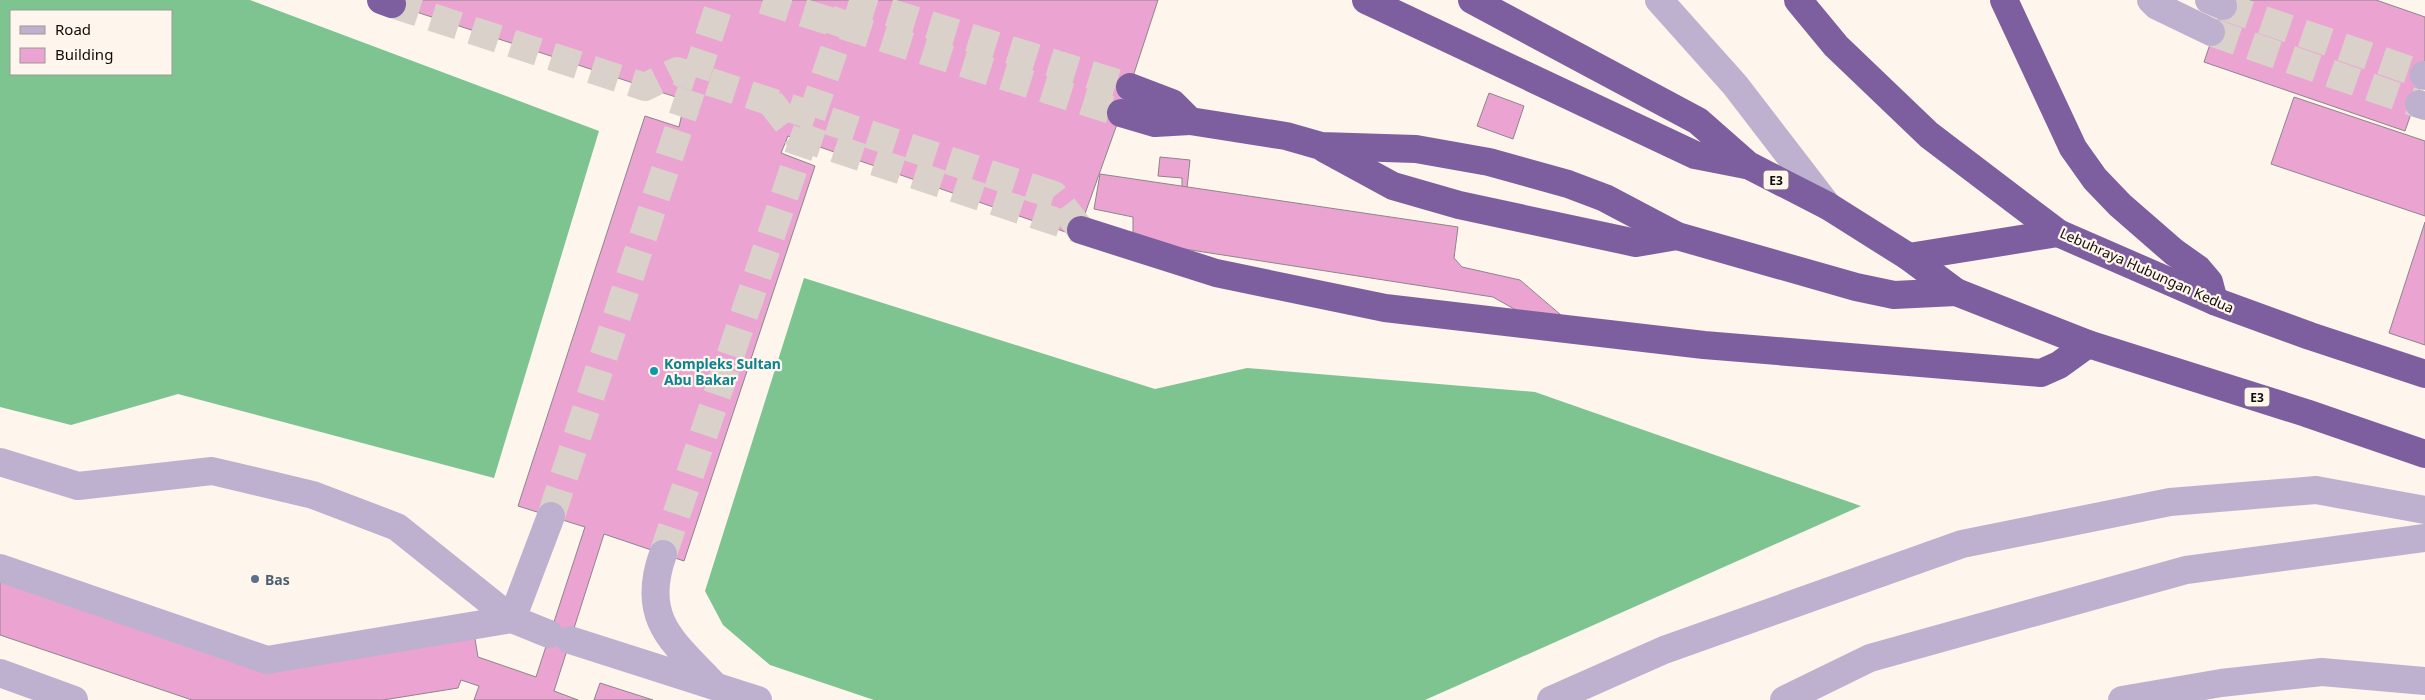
<svg xmlns="http://www.w3.org/2000/svg" width="2425" height="700" viewBox="0 0 2425 700" font-family="'Noto Sans',sans-serif">
  <style>
    .forest { fill: #7ec491; fill-rule: evenodd }
    .building { fill: #eba4d2; stroke: #8e848a }
    .lines { fill: none; stroke-linecap: round; stroke-linejoin: round }
    .minor-tunnel { stroke: #dad2ca; stroke-width: 28; stroke-dasharray: 28 14; stroke-linecap: butt }
    .highway-tunnel { stroke: #dad2ca; stroke-width: 28; stroke-dasharray: 28 14; stroke-linecap: butt }
    .minor { stroke: #beb1d0; stroke-width: 28 }
    .highway { stroke: #7d5f9f; stroke-width: 28 }
    .culture-dot { fill: #0f9aa8; stroke: #fef5ec; stroke-width: 2 }
    .service-dot { fill: #5c6f8a; stroke: #fef5ec; stroke-width: 2 }
    .labels { text-anchor: middle; dominant-baseline: central; stroke-width: 4.5; stroke-linejoin: round; paint-order: stroke }
    .shield { fill: #fef5ec; stroke: #57524d; stroke-width: 1 }
    .shield-label { font-size: 12px; font-weight: bold; fill: #0f0c09 }
    .street-label { font-size: 14px; fill: #0f0c09; stroke: #fef5ec }
    .culture-label { font-size: 14px; font-weight: bold; fill: #0d838f; stroke: #fef5ec; text-anchor: start }
    .service-label { font-size: 14px; font-weight: bold; fill: #4e5e75; stroke: #fef5ec; text-anchor: start }
  </style>
  <rect width="100%" height="100%" fill="#fef5ec"/>
  <g class="forest">
    <path d="M0,0H250L599,131L494,478L178,394L71,425L0,407ZM171,11V74H11V11Z"/>
    <polygon points="804,278 1155,389 1247,368 1535,392 1861,506 1425,700 874,700 770,665 723,625 705,591"/>
  </g>
  <g class="building">
    <polygon points="394,0 1158,0 1121,113 1077,236 788,136 781,153 815,166 684,561 604,534 554,691 578,700 474,700 479,686 461,680 458,688 383,700 192,700 0,635 0,580 263,669 474,633 478,657 536,677 585,527 518,506 645,116 679,127 685,100 392,4"/>
    <polygon points="2225,0 2376,0 2425,17 2425,73 2405,131 2204,62"/>
    <polygon points="1489,93 1524,106 1513,139 1477,126"/>
    <polygon points="2294,97 2425,141 2425,216 2271,164"/>
    <polygon points="1160,157 1190,160 1187,188 1182,187 1182,178 1158,176"/>
    <polygon points="1100,174 1458,227 1454,258 1462,267 1520,280 1568,321 1530,318 1493,297 1133,241 1133,217 1094,209"/>
    <polygon points="2425,222 2425,345 2389,333"/>
    <polygon points="600,683 653,700 594,700"/>
  </g>
  <g class="lines">
    <g class="minor-tunnel">
      <polyline points="2223,6 2424,75"/>
      <polyline points="2211,32 2419,104"/>
      <polyline points="551,516 721,0"/>
      <polyline points="663,554 851,0"/>
    </g>
    <g class="highway-tunnel">
      <polyline points="763,0 1121,113"/>
      <polyline points="849,0 1130,87"/>
      <polyline points="392,4 645,87 677,71 1054,195 1081,230"/>
      <polyline points="770,101 797,136 1081,230"/>
    </g>
    <g class="minor">
      <polyline points="1659,0 1735,85 1828,206"/>
      <polyline points="2151,0 2157,6 2211,32"/>
      <polyline points="2209,0 2223,6"/>
      <polyline points="2424,75 2425,76"/>
      <polyline points="2419,104 2425,106"/>
      <polyline points="0,462 78,486 212,471 313,495 397,527 512,619 549,634"/>
      <path d="M663,554C640,618 672,641 713,684"/>
      <polyline points="0,568 267,660 512,619"/>
      <polyline points="512,619 551,516"/>
      <polyline points="570,640 758,700"/>
      <polyline points="0,673 74,700"/>
      <polyline points="1551,700 1664,650 1962,544 2170,502 2316,490 2425,510"/>
      <polyline points="1784,700 1870,658 2186,570 2425,538"/>
      <polyline points="2122,700 2221,683 2322,672 2425,681"/>
    </g>
    <g class="highway">
      <polyline points="381,0 392,4"/>
      <polyline points="1366,0 1695,155 1746,165"/>
      <polyline points="1472,0 1698,121 1748,165 1828,206 1909,257 1956,292 2088,344 2306,413 2425,454"/>
      <polyline points="1798,0 1836,46 1929,135 2058,233 2214,301 2310,336 2425,374"/>
      <polyline points="2004,0 2073,148 2095,179 2120,205 2174,252 2198,269 2209,282 2214,301"/>
      <polyline points="1130,87 1172,103 1190,121 1286,136 1321,146 1416,149 1489,162 1568,184 1605,198 1677,236 1856,287 1894,295 1956,292"/>
      <polyline points="1121,113 1155,123 1190,121"/>
      <polyline points="1325,149 1393,186 1459,205 1636,243 1677,236"/>
      <polyline points="1081,230 1216,273 1385,308 1704,345 2041,373 2059,365 2088,344"/>
      <polyline points="1909,257 2058,233"/>
    </g>
  </g>
  <circle class="culture-dot" cx="654" cy="371" r="5"/>
  <circle class="service-dot" cx="255" cy="579" r="5"/>
  <g class="labels">
    <g class="shield">
      <rect x="1763.5" y="170.5" width="25" height="19" rx="4"/>
      <rect x="2244.5" y="387.5" width="25" height="19" rx="4"/>
    </g>
    <g class="shield-label">
      <text x="1776" y="180">E3</text>
      <text x="2257" y="397">E3</text>
    </g>
    <g class="street-label">
      <text transform="translate(2147 270) rotate(24)">Lebuhraya Hubungan Kedua</text>
    </g>
    <g class="culture-label">
      <text x="664" y="363">Kompleks Sultan<tspan x="664" dy="16">Abu Bakar</tspan></text>
    </g>
    <g class="service-label">
      <text x="265" y="579">Bas</text>
    </g>
  </g>
  <rect x="10" y="10" width="162" height="65" fill="#fef5ec" stroke="#9e9891"/>
  <rect x="20" y="26" width="25" height="8" fill="#beb1d0" stroke="#9e9891"/>
  <text x="55" y="35" font-size="15" fill="#0f0c09">Road</text>
  <rect x="20" y="48" width="25" height="15" fill="#eba4d2" stroke="#9e9891"/>
  <text x="55" y="60" font-size="15" fill="#0f0c09">Building</text>
</svg>
